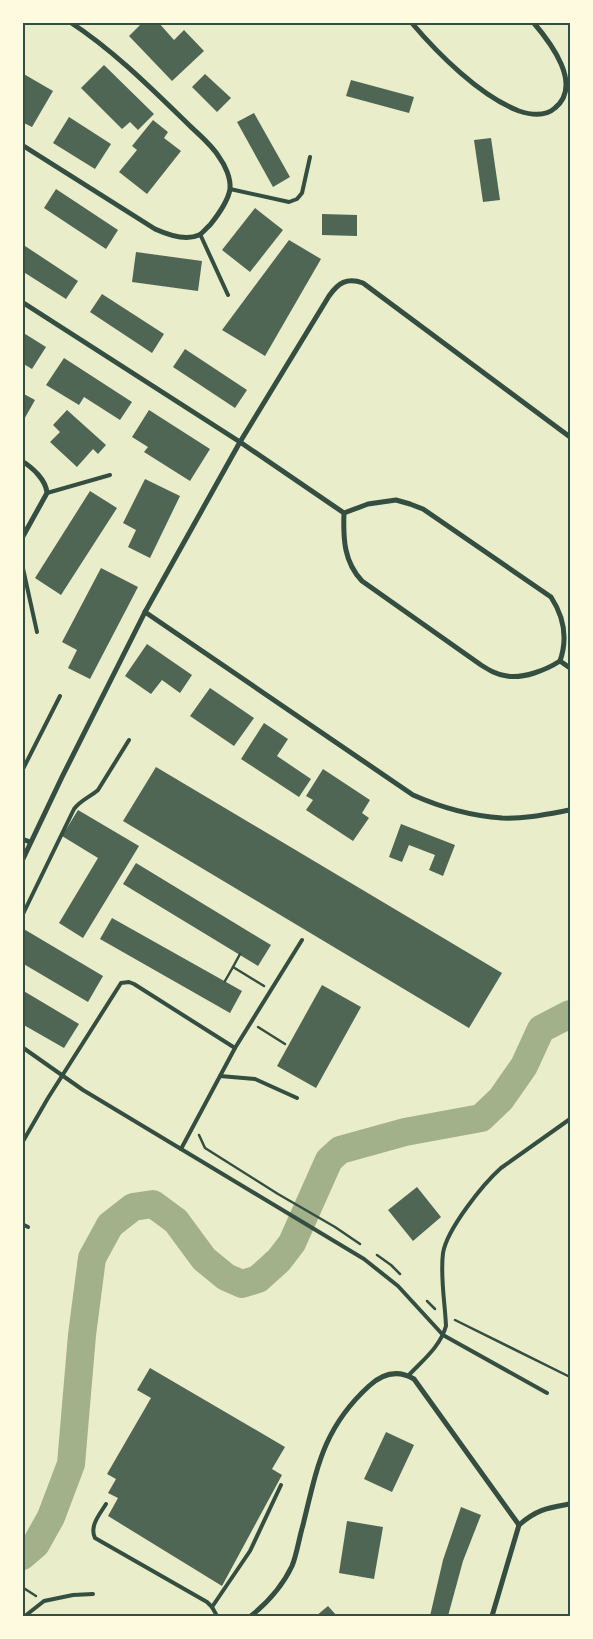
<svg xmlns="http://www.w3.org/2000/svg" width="593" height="1639" viewBox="0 0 593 1639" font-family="'Alegreya Sans',sans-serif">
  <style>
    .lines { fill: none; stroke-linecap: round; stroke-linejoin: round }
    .river { stroke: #a3b18a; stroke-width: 28 }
    .building { fill: #4f6655 }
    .path { stroke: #344e41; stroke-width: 2.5 }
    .service { stroke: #344e41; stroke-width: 4 }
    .minor { stroke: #344e41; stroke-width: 5 }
    .neatline { fill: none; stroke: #344e41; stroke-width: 2 }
  </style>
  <rect width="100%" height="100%" fill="#e9edc9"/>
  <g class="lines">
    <polyline class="river" points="22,1556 36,1544 51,1517 71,1464 82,1335 92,1258 110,1225 133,1207 153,1204 176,1221 204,1259 226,1277 242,1284 258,1279 279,1260 292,1243 329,1160 340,1150 405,1132 481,1118 501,1099 524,1066 541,1029 570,1014"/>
  </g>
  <g class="building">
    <polygon points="143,22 158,22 174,40 184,30 204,51 172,81 129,36"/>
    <polygon points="104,65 154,114 138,130 130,122 122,129 81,88"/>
    <polygon points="22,73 53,91 32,127 22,122"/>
    <polygon points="205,74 231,98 217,112 192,87"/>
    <polygon points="351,80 414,97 409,113 346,96"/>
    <polygon points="254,113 290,177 273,187 237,122"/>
    <polygon points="69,117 111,144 95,169 53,143"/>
    <polygon points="153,120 168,132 164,138 181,151 147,194 119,172 137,150 132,146"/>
    <polygon points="491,138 500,200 483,202 474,140"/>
    <polygon points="56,189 118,230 106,249 44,208"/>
    <polygon points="255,208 283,230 250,272 222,250"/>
    <polygon points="322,214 357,215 357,236 322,235"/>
    <polygon points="289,240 321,259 265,356 222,330"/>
    <polygon points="22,244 78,281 66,299 22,271"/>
    <polygon points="136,252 202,261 198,291 132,282"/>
    <polygon points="102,294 164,334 152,353 90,312"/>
    <polygon points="22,332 46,347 32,369 22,363"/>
    <polygon points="185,349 247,390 235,408 173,367"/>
    <polygon points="64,358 132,402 120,420 84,397 79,405 46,385"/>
    <polygon points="22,393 35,400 22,423"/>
    <polygon points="67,410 106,445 98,454 93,449 77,467 50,442 60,432 53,425"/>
    <polygon points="149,410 210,449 190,481 144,452 148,447 132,437"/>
    <polygon points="145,479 180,496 150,558 128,547 136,530 123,523"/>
    <polygon points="90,491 117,508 61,595 35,578"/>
    <polygon points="101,568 138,587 90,679 68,668 77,650 62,642"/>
    <polygon points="147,644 192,675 180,693 162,680 151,694 125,676"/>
    <polygon points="210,688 254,718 234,746 190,716"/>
    <polygon points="264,723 288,739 277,756 311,779 299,797 241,759"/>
    <polygon points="156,767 502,973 469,1028 123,821"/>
    <polygon points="323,769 370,800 362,813 369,818 353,841 306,810 313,800 306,796"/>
    <polygon points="78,810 139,846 83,938 59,923 98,858 62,836"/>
    <polygon points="401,824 455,845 443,876 429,870 435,855 409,845 402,862 389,857"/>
    <polygon points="136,863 271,945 258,966 123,884"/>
    <polygon points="112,918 242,991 230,1013 100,939"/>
    <polygon points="22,928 103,976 88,1002 22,963"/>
    <polygon points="322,985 361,1007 316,1088 277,1066"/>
    <polygon points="22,990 79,1024 64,1048 22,1024"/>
    <polygon points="417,1187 441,1217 413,1241 388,1210"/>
    <polygon points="150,1368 285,1447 272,1469 282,1475 222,1586 108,1516 118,1498 108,1493 116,1479 107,1474 151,1398 137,1390"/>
    <polygon points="386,1432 414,1445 392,1492 364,1479"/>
    <polygon points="461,1507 481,1515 463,1561 448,1616 430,1616 443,1560"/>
    <polygon points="347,1521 383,1527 374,1579 339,1573"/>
    <polygon points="328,1606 337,1616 316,1616"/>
  </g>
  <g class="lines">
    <g class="path">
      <polyline points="240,954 233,967 264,986"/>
      <polyline points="225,981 233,967"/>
      <polyline points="258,1027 285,1044"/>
      <polyline points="199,1135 205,1148 278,1194 335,1227 360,1244"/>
      <polyline points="377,1255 391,1265 400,1274"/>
      <polyline points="427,1301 435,1309"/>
      <polyline points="455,1320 570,1377"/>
      <polyline points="22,1587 36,1596"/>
    </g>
    <g class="service">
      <polyline points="230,189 289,202 297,199 302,193 310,157"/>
      <polyline points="200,234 228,295"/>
      <polyline points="47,493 110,475"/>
      <polyline points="22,564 37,632"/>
      <polyline points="22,771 60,696"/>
      <path d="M22,916L74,809C81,800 90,797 98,790L129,740"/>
      <polyline points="22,1047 83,1090 364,1259 398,1286 443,1335 547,1393"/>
      <polyline points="220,1076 255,1079 297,1098"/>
      <polyline points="22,1143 48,1098 121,983 129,982 134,984 235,1048"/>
      <polyline points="181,1149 235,1048 302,940"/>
      <polyline points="22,1224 28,1227"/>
      <path d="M408,1376C423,1360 440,1347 446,1326C445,1302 440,1277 443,1253C447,1229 483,1184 501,1168L570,1119"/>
      <path d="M106,1504C100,1514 89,1526 95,1538L207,1602L212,1607L217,1616"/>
      <polyline points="212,1607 250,1551 281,1485"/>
      <polyline points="25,1616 44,1601 73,1595 93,1594"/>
    </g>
    <g class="minor">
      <path d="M411,22C438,54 480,96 519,111C531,115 545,117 555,108C583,85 551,43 533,22"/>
      <path d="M22,145L155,229C166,234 186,241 199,235C203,233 206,228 210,225C218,215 228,202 230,189C231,178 225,165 219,157C212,145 198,134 188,124C151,88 113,50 70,22"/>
      <polyline points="22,302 240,442 344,513"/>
      <path d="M22,461C33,468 46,480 47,493L22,538"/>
      <path d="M396,500L410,504L423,509L551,597C564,617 568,638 560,661C546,670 523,679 507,676C497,675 489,670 481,665L362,581C344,562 343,539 344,513L368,504Z"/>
      <path d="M145,612L413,795C440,807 472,816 502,818C525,819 548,814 570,810"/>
      <polyline points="560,661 570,668"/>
      <polyline points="22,839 30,842"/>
      <path d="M22,861L62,777L145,612L240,442L329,296C338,283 347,277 363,283L570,437"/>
      <path d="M251,1616C267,1603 283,1585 292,1566C297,1554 299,1538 303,1525C317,1468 323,1428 369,1386C382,1374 397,1369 414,1379L519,1525"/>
      <path d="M492,1616L519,1525C537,1509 548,1508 570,1504"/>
    </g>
  </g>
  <rect width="593" height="1639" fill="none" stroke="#fefae0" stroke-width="48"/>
  <rect x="24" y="24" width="545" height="1591" class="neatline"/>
</svg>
